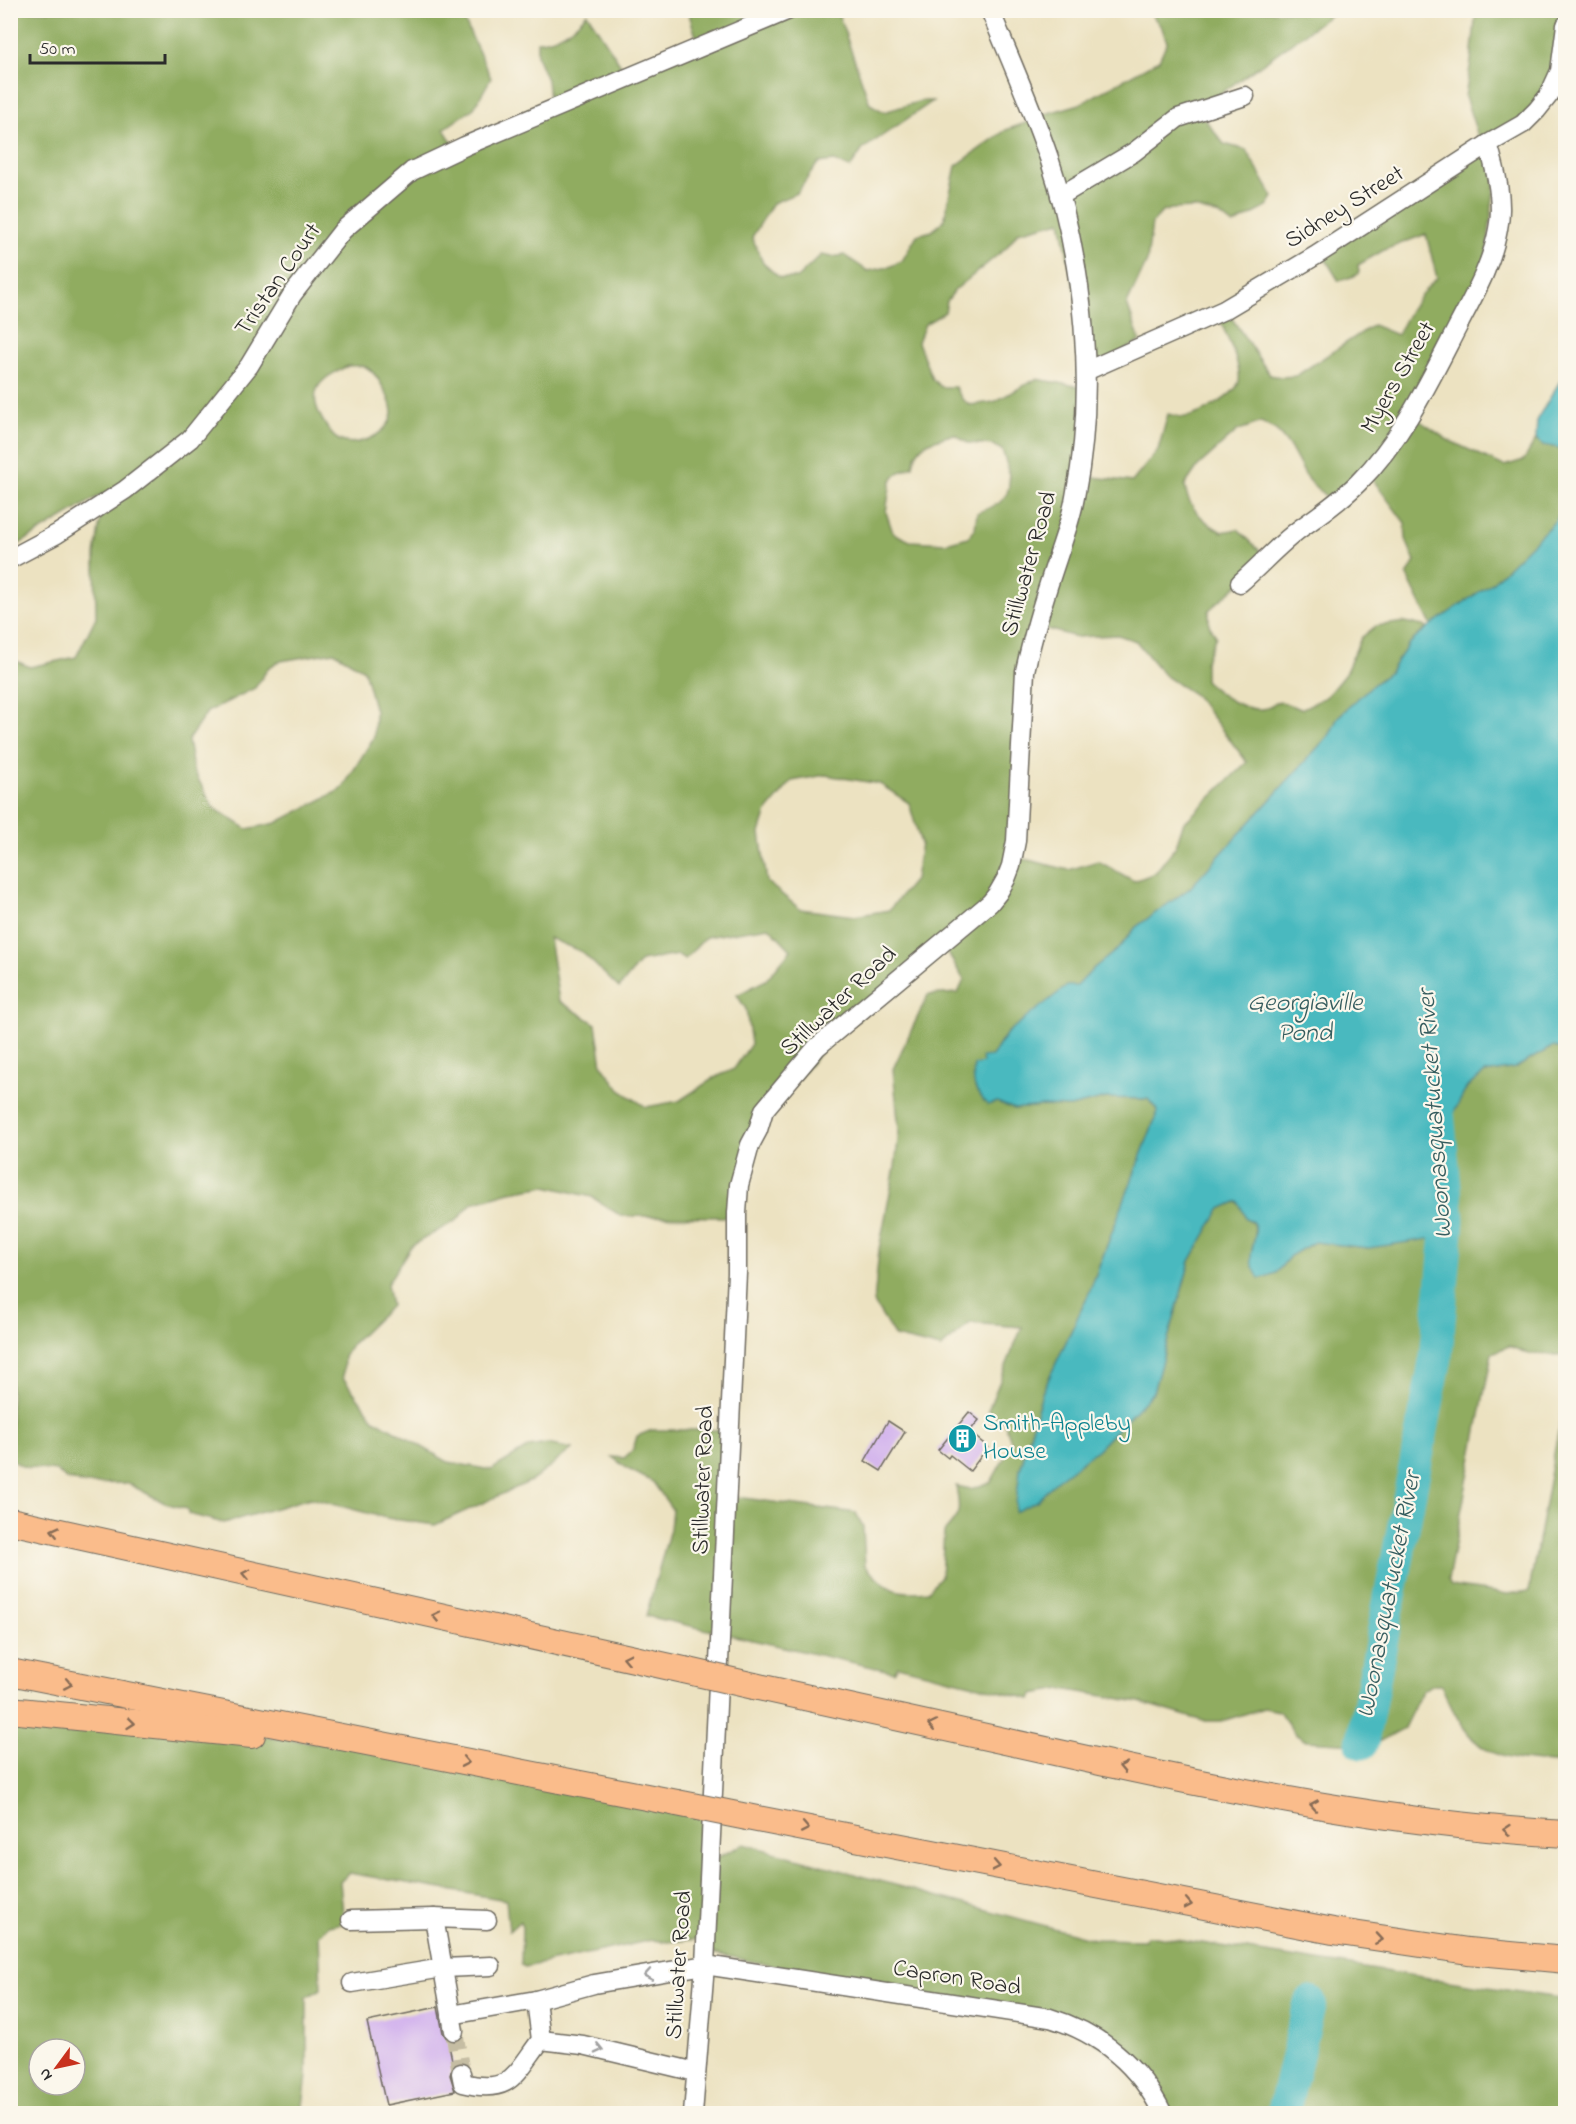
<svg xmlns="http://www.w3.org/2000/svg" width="1576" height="2124" viewBox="0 0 1576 2124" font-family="'Indie Flower',sans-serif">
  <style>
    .forest { fill: #90ac60; stroke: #5e6c46; stroke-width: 1.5; fill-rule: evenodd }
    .water { fill: #49b9bf; stroke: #3a7275; stroke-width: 1.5 }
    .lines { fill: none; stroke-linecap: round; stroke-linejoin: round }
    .river { stroke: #49b9bf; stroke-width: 33 }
    .building { fill: #cdaaed }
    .minor-tunnel { stroke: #c5bda3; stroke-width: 18; stroke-dasharray: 18 9; stroke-linecap: butt }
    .minor-casing { stroke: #6f6b60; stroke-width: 21 }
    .highway-casing { stroke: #6f6b60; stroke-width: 28 }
    .minor { stroke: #fff; stroke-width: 18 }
    .highway { stroke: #fabc8b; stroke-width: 26 }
    .highway-bridge-casing { stroke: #6f6b60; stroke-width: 28; stroke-linecap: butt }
    .highway-bridge { stroke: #fabc8b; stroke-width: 26 }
    .oneway { stroke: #886c56 }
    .oneway2 { stroke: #a0a0a0 }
    .labels { text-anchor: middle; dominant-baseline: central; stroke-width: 4.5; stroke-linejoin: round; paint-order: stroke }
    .street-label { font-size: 24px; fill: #2b2b2b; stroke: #fbf7ec }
    .culture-label { font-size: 24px; fill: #0d838f; stroke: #fbf7ec; text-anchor: start }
    .water-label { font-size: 26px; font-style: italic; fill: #365d5f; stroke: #fbf7ec }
  </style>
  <rect width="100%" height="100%" fill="#fbf7ec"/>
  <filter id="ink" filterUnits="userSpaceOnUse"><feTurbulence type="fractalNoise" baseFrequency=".0167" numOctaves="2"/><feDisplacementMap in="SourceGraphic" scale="12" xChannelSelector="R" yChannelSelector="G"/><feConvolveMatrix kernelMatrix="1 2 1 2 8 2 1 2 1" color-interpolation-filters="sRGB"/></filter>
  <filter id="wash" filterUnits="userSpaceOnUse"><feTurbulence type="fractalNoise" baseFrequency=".008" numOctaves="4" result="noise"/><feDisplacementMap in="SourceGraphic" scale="24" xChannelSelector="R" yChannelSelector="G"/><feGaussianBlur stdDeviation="1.35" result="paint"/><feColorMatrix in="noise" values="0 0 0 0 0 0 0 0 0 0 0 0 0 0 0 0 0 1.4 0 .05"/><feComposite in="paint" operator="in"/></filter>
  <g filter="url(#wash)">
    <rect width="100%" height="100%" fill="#ece2c1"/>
    <g class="forest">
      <path d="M11,11H460L491,78L474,108L444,129L456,149L550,109L547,80L537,56V41C556,41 575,28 587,13L624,70L698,43L688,11H839L838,13L870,104L884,112L921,101H933L863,149L850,168L834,161L818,163L797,193L773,203L752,237L763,263L780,278H797L821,255L832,257L844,255L868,271L889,267L902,261L917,235L932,231L944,220L956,166L1006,130L1031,121L1035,117L1080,104L1159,60L1167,42L1162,28L1149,11H1336L1206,104L1199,112L1224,144L1246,150L1273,197L1267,207L1233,225L1220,215L1194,208L1171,209L1162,212L1152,223L1147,261L1127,304L1140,341L1090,370L1061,221L1018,232L1006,248L955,290L947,301L945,312L925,324L918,342L932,379L941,387H955L962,399L970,405L994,402L1036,379L1076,386L1083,390L1079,475L1132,482L1158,450L1168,414C1173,415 1181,418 1186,417C1199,415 1236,396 1239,381C1242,365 1224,331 1218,315L1227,311L1270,375L1281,377L1296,376L1373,325L1397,335C1407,314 1420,293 1437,278L1426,234L1384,250L1358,265L1359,272L1357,275L1339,281L1321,252L1482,148L1465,97L1471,61L1476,11H1565L1559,69L1534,113L1488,145L1495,182L1485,267L1410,414L1448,440L1504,466L1524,460L1536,439L1543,445L1565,449V508L1556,520L1492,583L1431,625L1407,576L1415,561L1406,540L1405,523L1368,473L1333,503L1308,480L1290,447L1276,430L1261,422L1237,431L1198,466L1185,485C1187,507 1204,522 1222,532L1238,529L1265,556L1264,562L1209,610V625L1216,636L1205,662V680C1217,694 1247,714 1267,708C1271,707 1276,703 1279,701L1301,709L1326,697L1345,674L1361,638L1376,626L1405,622L1427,627L1409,644L1389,673L1370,687L1338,717L1330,734L1190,888L1136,927L1119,948L1094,968L1077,986L1007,1033L992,1056L997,1102L1014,1109L1042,1106L1070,1107L1106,1098L1148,1099L1158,1111L1089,1293L1042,1393L1020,1470L1016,1511L1037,1501L1056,1481L1098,1449L1153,1392L1190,1261L1220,1209L1238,1201L1246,1218C1262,1224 1253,1247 1251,1260L1276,1273L1290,1256L1314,1242L1369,1248L1443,1178L1441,1146L1450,1120L1467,1087L1485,1073L1515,1068L1552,1047L1565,1049V1355L1529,1354L1509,1346L1492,1353L1448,1580L1451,1586L1508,1594L1529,1591L1565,1394V1764C1490,1758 1474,1759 1441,1685H1431L1422,1691L1404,1728L1373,1745L1306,1741L1295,1734L1279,1711L1264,1708L1222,1721H1203L1139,1702L1062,1689L1033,1694L1031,1699L898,1666L894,1672L646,1616L670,1529L672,1509L653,1482L628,1469L612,1457L624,1458L633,1450L637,1436L652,1430H727L729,1496L856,1513L863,1527L865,1566C888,1590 894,1595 928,1591L941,1576L944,1532C962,1513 960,1511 956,1486L971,1489L991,1482L1012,1444L1005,1424L988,1410L1022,1327L970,1323L941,1348L895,1337L874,1303L879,1249L895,1167L899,1130L893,1069L928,995L958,993L964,980L944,947L824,1048L766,1117L733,1217L621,1216L592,1197L546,1186L510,1192L472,1203L457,1220L411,1246L387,1284L391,1306L351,1345L344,1357L343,1378L374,1419L448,1462L491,1470L529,1447L547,1444L572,1449L533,1480L435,1525L386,1518L310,1498L224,1523L188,1514L187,1509L165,1503L127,1483L86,1484L66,1479L56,1471L24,1467L11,1460V659L30,667L76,657L96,617L95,555L104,493L11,549ZM348,366C354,366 360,365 366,367C377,373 396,405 391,418C385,437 346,454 331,433C320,418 306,395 324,380C330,374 340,370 348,366ZM954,434L968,443L993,445L1002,450C1008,466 1016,491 999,503C993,507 984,510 977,513L975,529L968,537L946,543L910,541L893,533L886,512L891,481L898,473L913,466C917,440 932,442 954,434ZM1036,626L1076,637L1118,635L1136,641L1164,675L1195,695L1247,762L1183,824L1176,846L1155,873L1134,881L1098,861L1069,870L1016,857ZM334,652L364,670L375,711L374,737L342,789L276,823L247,829L214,808L193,770L188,740L207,712L255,688L269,667L281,661ZM825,775L880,784L909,803L921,844L915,879L889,910L855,916L800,909L767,882L760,833L767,811L792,781ZM769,927L791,950L766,980L737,995L746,1009L751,1044L734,1069L714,1078L679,1101L646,1107L620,1090L602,1065L596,1024L559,1001L549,938L582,952L619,988L641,961L678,955L685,959L706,937Z"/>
      <path d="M10,1709L346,1746L706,1810L712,1860L744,1844L1094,1939L1144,1940L1147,1936H1156L1565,1999V2113H1159L1124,2062L1073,2027L711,1953L699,1939L667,1942L652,1940L525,1967L521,1965L522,1927L520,1921L509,1931L506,1900L349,1873L340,1882L344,1923L328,1926L319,1935L321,1989L307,1997V2076L302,2113H11ZM39,2049H75V2085H39Z"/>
    </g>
    <g class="water">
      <polygon points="1565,373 1565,449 1543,445 1536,439 1537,419"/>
      <path d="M1565,508V1049L1552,1047L1515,1068L1485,1073L1467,1087L1450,1120L1441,1146L1443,1178L1453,1223L1435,1238L1369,1248L1314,1242L1290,1256L1276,1273L1259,1279C1257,1274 1252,1267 1251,1261C1249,1246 1265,1225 1246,1218L1238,1201L1220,1209L1190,1261L1153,1392L1098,1449L1056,1481L1037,1501L1015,1512L1020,1470L1042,1393L1089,1293L1158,1111L1148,1099L1106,1098L1070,1107L1042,1106L1014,1109L997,1102L988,1105C974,1093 972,1083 974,1065L983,1063L982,1057L992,1056L1007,1033L1067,986H1077L1094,968L1119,948L1136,927L1190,888L1330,734L1338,717L1370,687L1389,673L1409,644L1431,625L1492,583L1556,520Z"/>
    </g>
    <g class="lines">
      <g class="river">
        <polyline points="1362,1743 1436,1357 1448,1220 1437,1101"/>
        <polyline points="1283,2114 1310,2002"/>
      </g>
    </g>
    <g id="blocks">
      <g class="building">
        <polygon points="969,1412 979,1420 969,1432 988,1447 970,1471 950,1455 948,1458 938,1450"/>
        <polygon points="888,1421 905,1432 881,1471 865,1461"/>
        <polygon points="438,2007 443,2033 448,2040 453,2065 450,2075 455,2091 386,2105 367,2022"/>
      </g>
    </g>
  </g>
  <g filter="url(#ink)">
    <use href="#blocks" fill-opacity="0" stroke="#6f6b60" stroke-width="1.5"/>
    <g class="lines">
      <polyline class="minor-tunnel" points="454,2031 461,2073"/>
      <defs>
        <g id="minor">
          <polyline points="1060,196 1134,152 1178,118 1245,96"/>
          <polyline points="1086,371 1224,310 1315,256 1488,144 1523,124 1537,110 1549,95 1560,71 1566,25"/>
          <polyline points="10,559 57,534 125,490 190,439 249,366 292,295 343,230 412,171 465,146 789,10"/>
          <path d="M1240,583C1261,565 1279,544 1301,528C1321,514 1341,500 1358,483C1402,440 1430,380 1458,326C1474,295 1492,264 1498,229C1504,202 1496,170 1488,144"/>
          <polyline points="434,1918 487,1920"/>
          <polyline points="351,1920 434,1918 454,2031"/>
          <polyline points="352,1983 443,1968 491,1966"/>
          <path d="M536,2000L594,1984L705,1965L1050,2018C1100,2033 1140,2066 1163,2114"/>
          <path d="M451,2015L536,2000L541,2040C515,2074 511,2095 463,2083L461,2073"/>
          <polyline points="541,2040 583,2045 696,2072"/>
          <path d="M693,2114L705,1965L737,1273V1213L739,1185L750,1145L758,1130L764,1110L817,1047L990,903L998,893L1006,879L1011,866L1016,841L1025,671C1033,634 1044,598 1056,562C1063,540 1071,520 1075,497C1097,388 1084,263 1049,158C1032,108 1010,59 990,10"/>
        </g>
        <g id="highway">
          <polyline points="10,1521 684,1670"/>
          <polyline points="10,1672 677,1803"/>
          <path d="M754,1686C861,1709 967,1733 1073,1756C1236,1792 1399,1825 1566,1834"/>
          <polyline points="10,1710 252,1735"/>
          <polyline points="747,1817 1333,1931 1468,1951 1566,1960"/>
        </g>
      </defs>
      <use href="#minor" class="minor-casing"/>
      <use href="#highway" class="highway-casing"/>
      <use href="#minor" class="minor"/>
      <use href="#highway" class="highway"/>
      <defs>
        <g id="highway-bridge">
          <polyline points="684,1670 754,1686"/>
          <polyline points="677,1803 747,1817"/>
        </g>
      </defs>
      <use href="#highway-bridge" class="highway-bridge-casing"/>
      <use href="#highway-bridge" class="highway-bridge"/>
    </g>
    <defs><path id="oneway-chevron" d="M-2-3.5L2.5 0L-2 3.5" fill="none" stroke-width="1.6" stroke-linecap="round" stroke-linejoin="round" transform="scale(1.5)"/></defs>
    <g class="oneway">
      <use href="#oneway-chevron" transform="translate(55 1531) rotate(-167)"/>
      <use href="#oneway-chevron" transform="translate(246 1574) rotate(-168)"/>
      <use href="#oneway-chevron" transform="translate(436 1616) rotate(-168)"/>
      <use href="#oneway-chevron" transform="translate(627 1658) rotate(-168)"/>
      <use href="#oneway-chevron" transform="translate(68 1684) rotate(11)"/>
      <use href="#oneway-chevron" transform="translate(131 1723) rotate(6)"/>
      <use href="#oneway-chevron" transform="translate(932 1725) rotate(-168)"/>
      <use href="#oneway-chevron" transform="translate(465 1762) rotate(11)"/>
      <use href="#oneway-chevron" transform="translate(1123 1767) rotate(-168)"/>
      <use href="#oneway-chevron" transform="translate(1314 1805) rotate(-170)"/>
      <use href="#oneway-chevron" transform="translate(805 1828) rotate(11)"/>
      <use href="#oneway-chevron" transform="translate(1507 1830) rotate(-175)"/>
      <use href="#oneway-chevron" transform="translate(996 1866) rotate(11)"/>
      <use href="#oneway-chevron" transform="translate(1188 1904) rotate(11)"/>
      <use href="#oneway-chevron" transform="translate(1379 1939) rotate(9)"/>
    </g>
    <g class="oneway2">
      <use href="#oneway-chevron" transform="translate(648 1975) rotate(170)"/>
      <use href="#oneway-chevron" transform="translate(599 2049) rotate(13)"/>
    </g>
  </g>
  <defs>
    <symbol id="building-disc" viewBox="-11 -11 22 22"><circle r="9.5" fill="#0f9aa8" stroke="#fbf7ec"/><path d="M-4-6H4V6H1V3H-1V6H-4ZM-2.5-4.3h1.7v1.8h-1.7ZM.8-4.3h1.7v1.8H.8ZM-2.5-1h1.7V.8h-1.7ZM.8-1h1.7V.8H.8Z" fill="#fff"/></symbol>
  </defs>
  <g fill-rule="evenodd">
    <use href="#building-disc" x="946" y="1422" width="33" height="33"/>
  </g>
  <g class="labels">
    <g class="street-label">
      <text transform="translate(1345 208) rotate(-32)">Sidney Street</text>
      <text transform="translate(279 280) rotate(-55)">Tristan Court</text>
      <text transform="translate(1399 378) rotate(-60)">Myers Street</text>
      <text transform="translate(1030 564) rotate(-74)">Stillwater Road</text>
      <text transform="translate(839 1002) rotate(-43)">Stillwater Road</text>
      <text transform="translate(704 1480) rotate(-88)">Stillwater Road</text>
      <text transform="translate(680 1965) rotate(-86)">Stillwater Road</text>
      <text transform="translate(957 1979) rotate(9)">Capron Road</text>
    </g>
    <g class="culture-label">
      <text x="983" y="1424">Smith-Appleby<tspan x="983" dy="28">House</tspan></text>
    </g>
    <g class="water-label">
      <text x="1305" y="1004">Georgiaville<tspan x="1305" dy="30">Pond</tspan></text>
      <text transform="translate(1436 1114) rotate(-94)">Woonasquatucket River</text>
      <text transform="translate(1390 1595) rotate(-79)">Woonasquatucket River</text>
    </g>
  </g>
  <rect width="1576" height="2124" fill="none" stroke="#fbf7ec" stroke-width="36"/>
  <g transform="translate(57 2067) rotate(237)"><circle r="28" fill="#fbf7ec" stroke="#a8a59f" stroke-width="1.5"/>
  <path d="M0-4.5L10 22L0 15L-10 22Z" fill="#c8321e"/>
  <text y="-9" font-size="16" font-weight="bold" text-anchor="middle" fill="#2b2b2b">N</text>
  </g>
  <path d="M30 54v9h135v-9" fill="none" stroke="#2b2b2b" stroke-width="3"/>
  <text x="39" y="54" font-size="18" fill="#2b2b2b" stroke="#fbf7ec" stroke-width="4.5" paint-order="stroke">50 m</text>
</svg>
